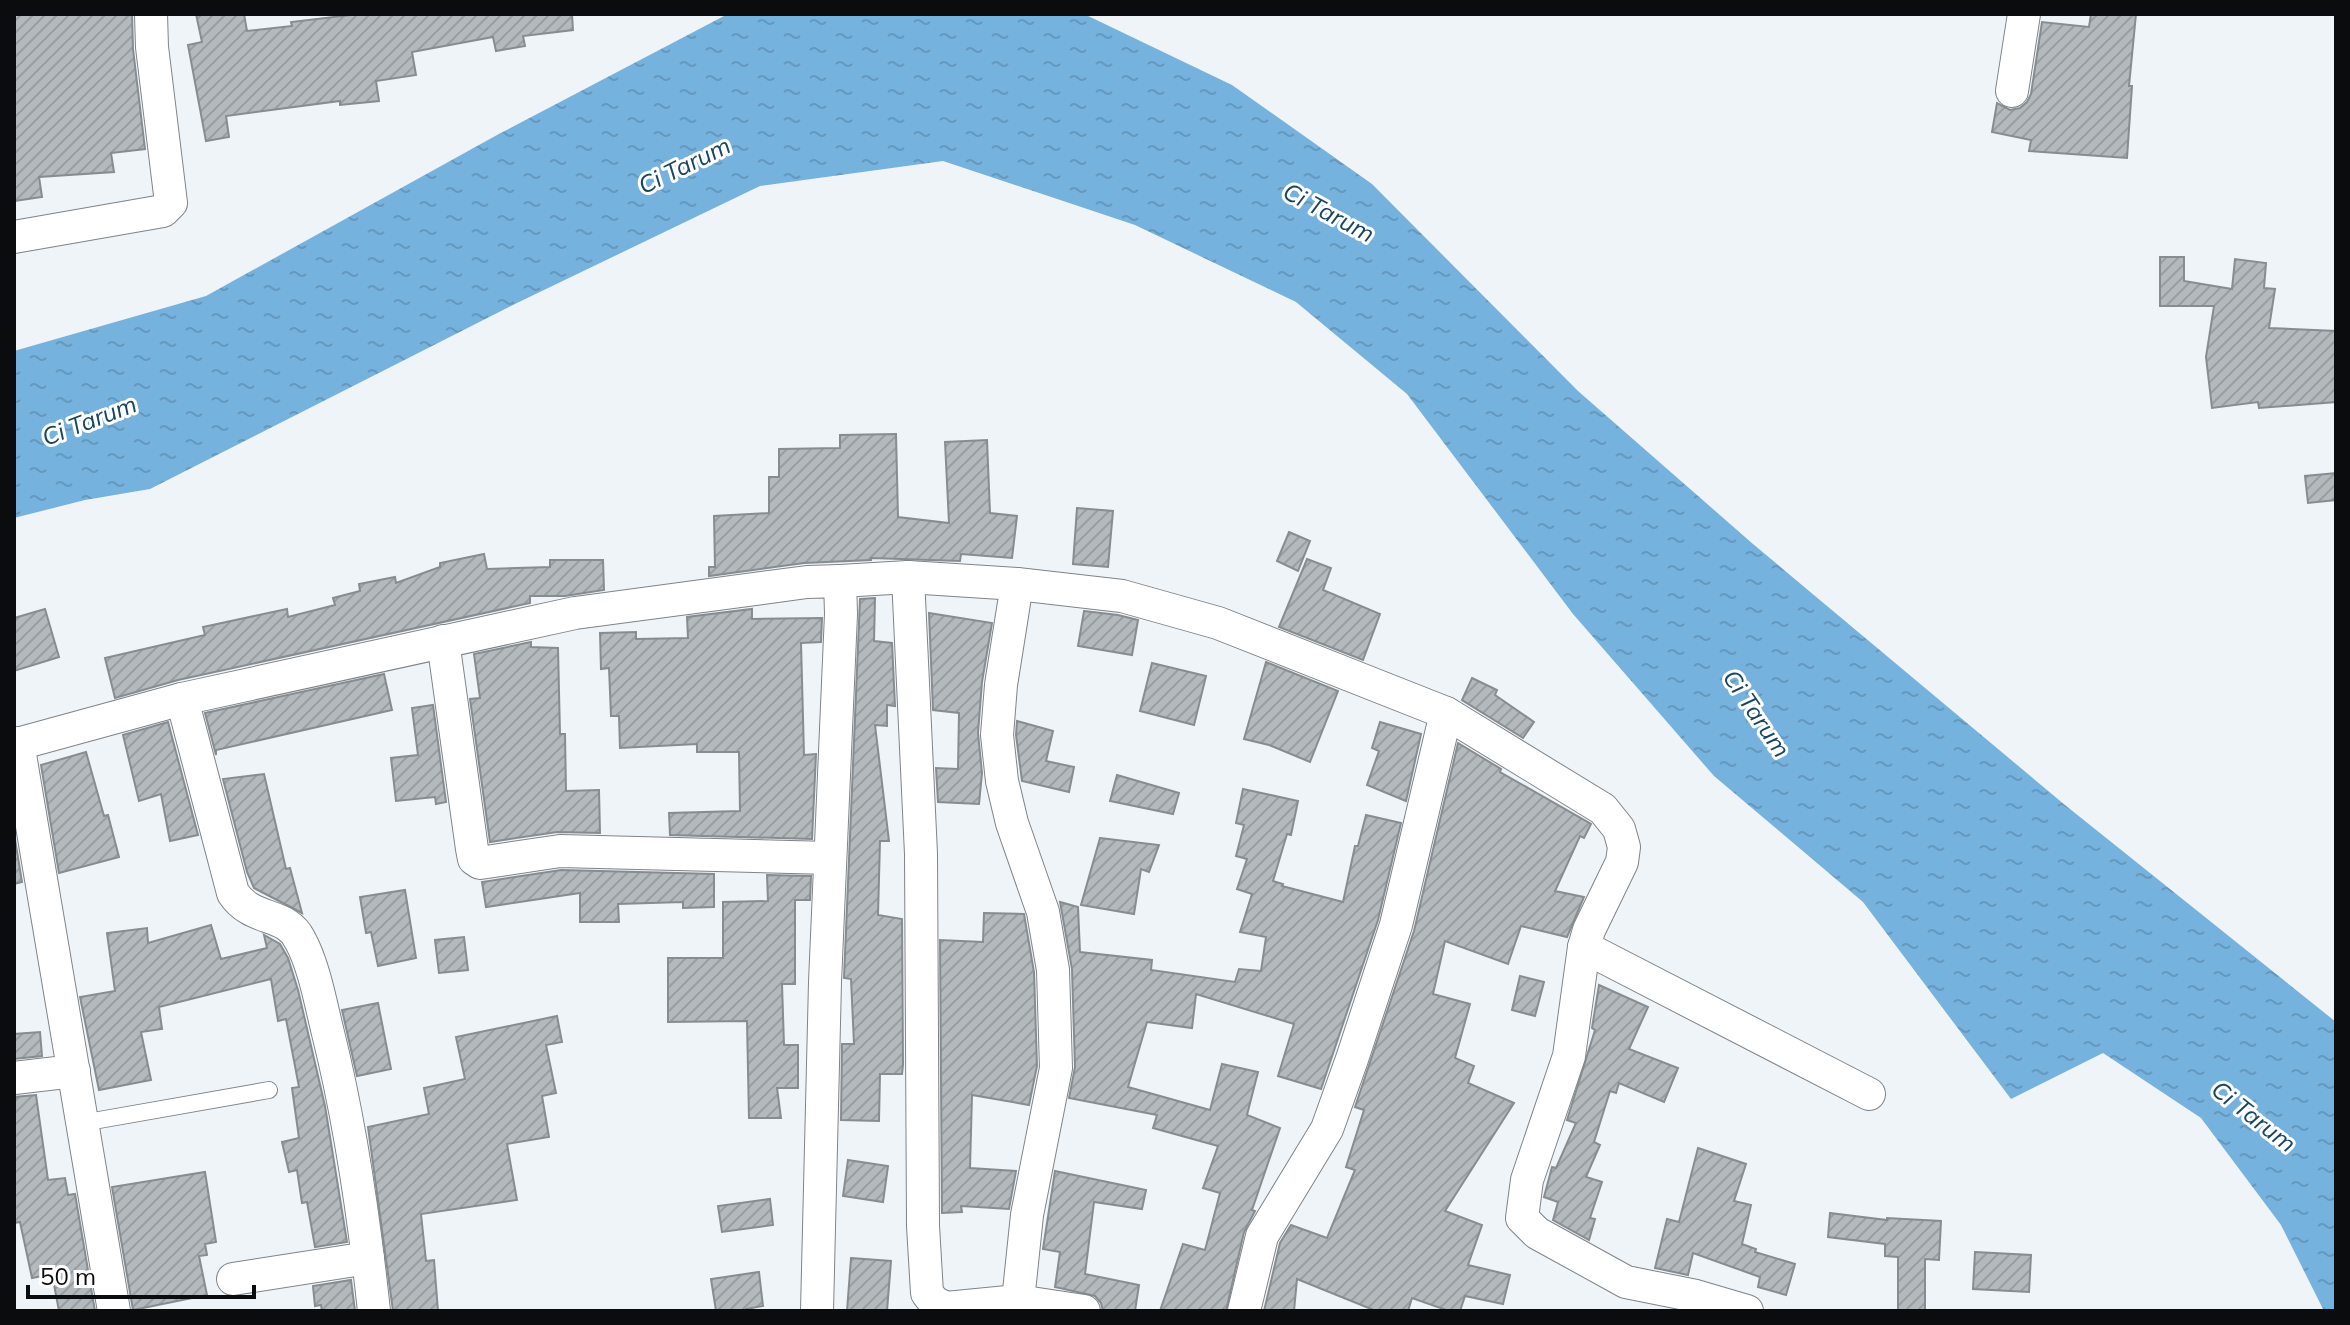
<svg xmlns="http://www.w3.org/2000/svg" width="2350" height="1325" viewBox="0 0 2350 1325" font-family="Mulish,sans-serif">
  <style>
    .water { fill: url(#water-ripples) }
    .building { fill: url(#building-hatch); stroke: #878c90; stroke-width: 2 }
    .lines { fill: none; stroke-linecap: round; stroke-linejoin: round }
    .lane-casing { stroke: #7f8488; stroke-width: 18 }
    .street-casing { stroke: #7f8488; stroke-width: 34 }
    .lane { stroke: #fff; stroke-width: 16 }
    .street { stroke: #fff; stroke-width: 32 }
    .labels { text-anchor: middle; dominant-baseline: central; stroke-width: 6; stroke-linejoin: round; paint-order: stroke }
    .water-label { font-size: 24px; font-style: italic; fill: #174664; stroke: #fff }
  </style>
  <defs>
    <pattern id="water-ripples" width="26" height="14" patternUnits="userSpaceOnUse" patternTransform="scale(2)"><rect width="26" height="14" fill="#76b2de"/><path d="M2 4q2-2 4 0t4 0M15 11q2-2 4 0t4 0" fill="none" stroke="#6598bd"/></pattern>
    <pattern id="building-hatch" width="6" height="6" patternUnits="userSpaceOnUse" patternTransform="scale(2)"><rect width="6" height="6" fill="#b3b9bc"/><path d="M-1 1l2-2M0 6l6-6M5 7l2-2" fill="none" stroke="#999ea0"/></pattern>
  </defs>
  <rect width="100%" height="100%" fill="#eff4f8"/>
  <polygon class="water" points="732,14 1084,14 1232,85 1372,184 1578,391 1753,544 2065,805 2336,1022 2336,1311 2324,1311 2281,1225 2201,1118 2103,1053 2011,1099 1863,902 1714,776 1573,614 1407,394 1296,302 1135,225 943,161 760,186 517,303 150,489 85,500 14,518 14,351 206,296 497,135 724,16"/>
  <g class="building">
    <polygon points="14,14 132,14 133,49 145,149 111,153 114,172 39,177 42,197 14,201"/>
    <polygon points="196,14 244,14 247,31 292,26 291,22 359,14 572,14 573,30 523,36 525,46 496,51 493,37 412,52 416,75 376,81 379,101 340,105 340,101 226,116 229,137 206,141 188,45 202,42"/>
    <polygon points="2091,14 2136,14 2129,86 2132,86 2127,158 2029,151 2031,140 1992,132 1997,103 2010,110 2020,108 2027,102 2031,94 2042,22 2089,27"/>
    <polygon points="2160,257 2184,257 2184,281 2232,289 2235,259 2266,263 2264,288 2275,289 2269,328 2336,331 2336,402 2259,408 2258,402 2212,408 2206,357 2214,306 2160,306"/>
    <polygon points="896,434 898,517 949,523 945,442 987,440 990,513 1017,516 1012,558 961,554 960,561 871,558 871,560 804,563 709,576 709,567 715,567 714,516 769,513 769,477 779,477 779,449 840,448 840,435"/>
    <polygon points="2336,473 2336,500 2308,503 2305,476"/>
    <polygon points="1077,508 1113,511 1108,567 1073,564"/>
    <polygon points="1289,532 1310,541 1298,571 1277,561"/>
    <polygon points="484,554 487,569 550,567 550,560 603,560 604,590 565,596 530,596 530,603 178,680 115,698 105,658 205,635 203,627 287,609 288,617 335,605 333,598 360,591 359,584 395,577 396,583 440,567 440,563"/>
    <polygon points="1307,559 1331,568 1323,590 1380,614 1363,660 1279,627"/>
    <polygon points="875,598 874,641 892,643 895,706 887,705 887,726 875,725 889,841 880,841 878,915 902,919 903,1065 902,1074 880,1074 879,1121 841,1120 842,1044 854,1044 851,979 844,978 860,599"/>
    <polygon points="45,609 59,657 14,671 14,618"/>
    <polygon points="752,609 752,619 822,618 821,642 801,643 804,755 816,754 812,839 670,835 669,813 740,811 739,752 697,752 697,744 620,748 619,716 611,716 609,668 601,669 600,633 636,632 636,639 688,638 687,617"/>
    <polygon points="1084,611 1118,615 1138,620 1132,655 1078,646"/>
    <polygon points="929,613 992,623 982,682 978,733 982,773 979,804 938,802 936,768 958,769 959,713 933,710"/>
    <polygon points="531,642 531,647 558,648 560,734 565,734 566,791 599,790 600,833 557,832 490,842 470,699 480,698 474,654"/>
    <polygon points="1266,662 1338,691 1310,762 1269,745 1244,739"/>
    <polygon points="1152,663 1206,676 1194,725 1140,711"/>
    <polygon points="384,674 392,710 216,750 216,755 205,713"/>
    <polygon points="1472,678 1497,690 1495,695 1534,722 1523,738 1462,700"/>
    <polygon points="433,705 446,802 436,804 435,797 396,801 391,758 418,755 412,708"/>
    <polygon points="1017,721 1053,731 1046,761 1074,767 1069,792 1022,781 1016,735"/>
    <polygon points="168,722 198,835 170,841 161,794 139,801 123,735"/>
    <polygon points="1380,722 1421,734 1406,801 1367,785 1379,751 1372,748"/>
    <polygon points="1458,743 1501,769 1500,772 1591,824 1584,838 1580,836 1555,891 1584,897 1567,937 1521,926 1508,964 1445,941 1433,994 1470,1004 1455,1058 1474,1066 1468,1083 1514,1103 1445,1211 1482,1225 1468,1265 1510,1275 1503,1304 1465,1296 1460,1311 1449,1311 1412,1298 1408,1311 1376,1311 1297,1279 1294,1311 1264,1311 1280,1243 1291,1225 1327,1238 1355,1170 1346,1167 1364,1110 1355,1107 1414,931"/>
    <polygon points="86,752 104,816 108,815 119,857 59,873 41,765"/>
    <polygon points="264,774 286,869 290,868 302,913 254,888 247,872 223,779"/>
    <polygon points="1117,775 1179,793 1173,814 1110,801"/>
    <polygon points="1243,789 1298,801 1291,835 1287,834 1273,881 1283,884 1282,886 1343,902 1355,846 1358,846 1366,815 1401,823 1378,920 1321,1089 1278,1076 1294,1024 1196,994 1192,1028 1147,1022 1128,1087 1210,1110 1222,1064 1258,1072 1247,1115 1280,1128 1252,1210 1255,1211 1244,1232 1226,1311 1160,1311 1183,1244 1205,1250 1220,1193 1203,1188 1218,1146 1153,1128 1157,1115 1069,1098 1075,1067 1072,969 1060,902 1078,907 1080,952 1152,960 1151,970 1235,982 1239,969 1261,971 1266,937 1240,932 1252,894 1237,889 1247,859 1236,856 1244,825 1236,823"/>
    <polygon points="14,833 22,882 14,884"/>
    <polygon points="1100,838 1159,845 1149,872 1141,869 1134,914 1081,905"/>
    <polygon points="561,870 714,874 714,907 683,908 683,902 618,904 619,922 580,922 580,893 486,907 482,882"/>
    <polygon points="767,875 811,876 810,900 795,900 795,984 782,984 784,1045 798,1045 798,1088 777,1088 781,1118 749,1118 747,1021 668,1022 668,958 723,958 723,902 768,901"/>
    <polygon points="405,890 416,958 378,966 371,932 366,933 360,897"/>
    <polygon points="984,913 1024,914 1034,972 1037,1066 1029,1105 972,1095 970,1168 1016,1171 1009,1209 961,1206 962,1212 942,1213 940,940 983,942"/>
    <polygon points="211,925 221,959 267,948 264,935 280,944 288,958 298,990 325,1106 347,1242 315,1247 307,1202 302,1203 297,1170 289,1172 282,1142 299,1138 292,1088 299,1087 286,1019 278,1021 271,979 159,1007 162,1029 141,1032 151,1080 99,1090 80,997 115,991 107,933 147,928 148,943"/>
    <polygon points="464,937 468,970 439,973 435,940"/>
    <polygon points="1520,976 1544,982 1535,1016 1512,1010"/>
    <polygon points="1599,985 1648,1007 1629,1049 1678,1068 1664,1102 1619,1083 1616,1093 1610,1091 1594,1142 1600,1145 1586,1177 1602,1182 1590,1218 1595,1219 1589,1240 1553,1220 1558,1202 1544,1197 1552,1167 1556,1168 1576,1123 1567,1120 1595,1030 1592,1028"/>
    <polygon points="378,1003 391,1069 357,1076 342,1010"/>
    <polygon points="557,1016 562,1042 546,1045 556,1093 542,1096 549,1137 507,1144 517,1200 421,1214 426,1261 434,1260 438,1311 393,1311 368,1127 429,1114 424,1088 465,1079 456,1037"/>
    <polygon points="40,1032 42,1056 14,1059 14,1034"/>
    <polygon points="36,1095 48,1180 65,1178 68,1195 75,1194 95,1311 59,1311 52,1274 32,1278 20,1222 14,1223 14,1097"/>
    <polygon points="1698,1148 1746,1164 1734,1201 1751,1205 1742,1244 1756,1249 1755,1252 1795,1264 1786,1295 1758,1287 1760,1277 1693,1253 1688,1275 1655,1268 1667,1219 1679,1222"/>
    <polygon points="848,1160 888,1166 883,1202 843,1196"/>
    <polygon points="1055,1171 1146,1190 1142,1209 1094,1202 1085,1274 1139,1285 1135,1311 1103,1311 1101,1303 1095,1296 1055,1287 1060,1252 1043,1249"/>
    <polygon points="205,1172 216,1242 205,1244 207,1255 199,1256 207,1295 133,1310 112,1187"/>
    <polygon points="770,1199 773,1225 722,1232 718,1206"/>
    <polygon points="1830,1213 1887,1220 1887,1218 1941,1221 1939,1260 1925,1259 1925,1311 1898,1311 1898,1257 1885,1256 1885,1244 1828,1237"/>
    <polygon points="1975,1252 2031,1255 2029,1292 1973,1289"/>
    <polygon points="851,1258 891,1261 887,1311 847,1311"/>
    <polygon points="759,1272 763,1306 746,1309 746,1311 716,1311 711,1279"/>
    <polygon points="351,1280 355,1311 322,1311 321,1305 315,1306 313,1286"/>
  </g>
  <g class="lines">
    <defs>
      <polyline id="lane" points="82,1123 269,1090"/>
      <g id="street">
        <polyline points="2012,91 2024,14"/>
        <polyline points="14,237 163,211 171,203 152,47 151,14"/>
        <polyline points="908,577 921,854 923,1226 927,1293 934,1302 946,1308 1018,1301 1084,1311"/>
        <polyline points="840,581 908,577 1017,584 1122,596 1218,623 1446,713 1603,809 1619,829 1624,847 1622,862 1589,930 1584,947 1569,1056 1527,1180 1522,1218 1537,1233 1626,1282 1696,1296 1747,1311"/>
        <polyline points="1017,584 1001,685 997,735 1002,781 1012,823 1043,912 1053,970 1056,1068 1027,1215 1018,1301"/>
        <polyline points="443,641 472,849 474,859 480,863 560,851 830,858"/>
        <path d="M182,699L233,893C253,923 286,911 300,940C314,965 321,1005 328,1033C351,1125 364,1217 374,1311"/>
        <polyline points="18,743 114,1311"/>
        <polyline points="14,745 182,699 575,613 807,582 840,581 841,614 825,982 817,1311"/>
        <polyline points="1584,947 1869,1094"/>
        <polyline points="14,1078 74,1071"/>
        <polyline points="233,1279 368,1258"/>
        <polyline points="1244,1311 1262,1236 1327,1129 1352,1059 1396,925 1446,713"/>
      </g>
    </defs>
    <use href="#lane" class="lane-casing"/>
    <use href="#street" class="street-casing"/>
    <use href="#lane" class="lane"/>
    <use href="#street" class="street"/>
  </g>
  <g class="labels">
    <g class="water-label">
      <text transform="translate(684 165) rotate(-26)">Ci Tarum</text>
      <text transform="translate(1329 212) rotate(28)">Ci Tarum</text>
      <text transform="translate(89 420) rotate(-21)">Ci Tarum</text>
      <text transform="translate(1757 713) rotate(56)">Ci Tarum</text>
      <text transform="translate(2254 1116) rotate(38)">Ci Tarum</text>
    </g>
  </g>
  <rect width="2350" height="1325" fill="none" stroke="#0b0c0e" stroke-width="32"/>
  <path d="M28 1285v12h226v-12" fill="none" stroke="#0b0c0e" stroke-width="4"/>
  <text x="40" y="1285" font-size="24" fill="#0b0c0e" stroke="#ffffff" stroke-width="6" paint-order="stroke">50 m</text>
</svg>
